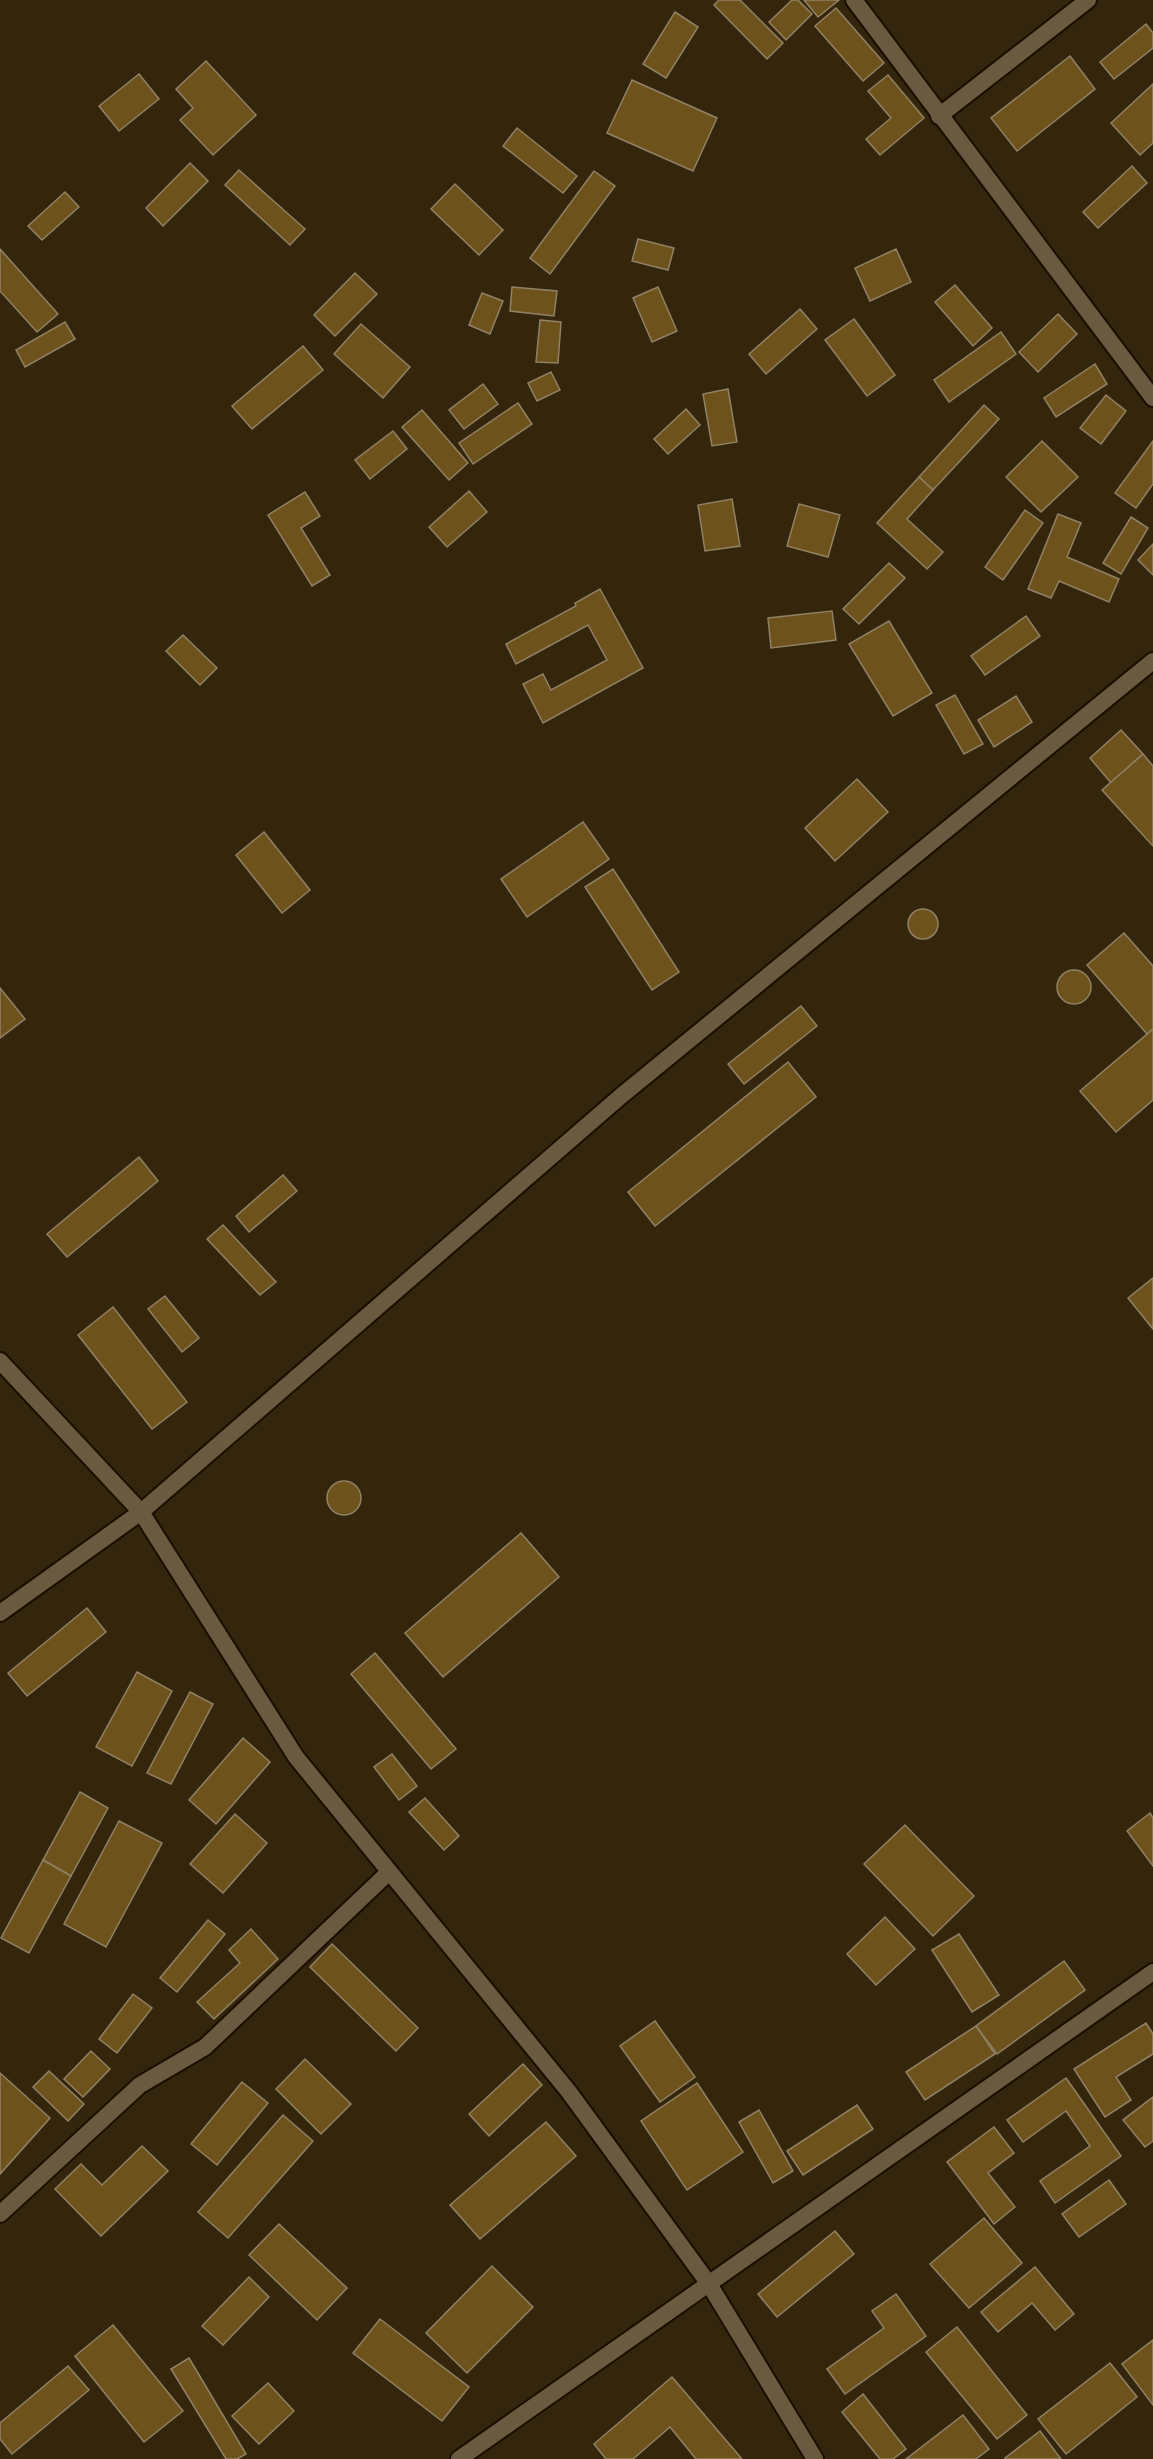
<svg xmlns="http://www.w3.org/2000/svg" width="1153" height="2459" viewBox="0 0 1153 2459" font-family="'Space Grotesk',sans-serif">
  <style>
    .building { fill: #6d521c; stroke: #918165; stroke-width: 1.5 }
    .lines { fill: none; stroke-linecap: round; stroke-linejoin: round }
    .minor-casing { stroke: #1b0e00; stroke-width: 20 }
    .minor { stroke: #6a5b40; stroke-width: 16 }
  </style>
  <rect width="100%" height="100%" fill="#33260c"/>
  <g class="building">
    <polygon points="719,0 740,0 783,43 767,59 714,5"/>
    <polygon points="792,0 798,0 812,14 786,40 769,22"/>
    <polygon points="804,0 839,0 818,17"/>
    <polygon points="836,8 884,63 863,81 815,26"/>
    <polygon points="675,12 698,27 666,78 643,64"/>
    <polygon points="1146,24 1153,33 1153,48 1114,79 1100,62"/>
    <polygon points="1070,56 1095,89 1017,151 991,118"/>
    <polygon points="206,61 256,115 213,155 180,120 193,108 176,89"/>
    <polygon points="139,74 159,99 119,131 99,106"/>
    <polygon points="888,75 924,118 880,155 866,139 891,118 868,91"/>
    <polygon points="632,80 717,118 693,171 607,133"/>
    <polygon points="1153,84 1153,143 1140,155 1111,123"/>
    <polygon points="517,128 577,176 563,193 503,146"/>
    <polygon points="190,163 208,181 163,226 146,208"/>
    <polygon points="1132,166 1147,183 1098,228 1083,212"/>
    <polygon points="239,170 305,229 290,245 225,185"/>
    <polygon points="594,171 615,186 550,274 530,258"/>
    <polygon points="455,184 503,230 479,255 431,209"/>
    <polygon points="65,192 79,207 42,240 28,226"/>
    <polygon points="638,239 674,248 668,270 632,261"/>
    <polygon points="0,249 58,314 37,332 0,291"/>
    <polygon points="896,249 911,282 870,301 855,268"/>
    <polygon points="355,273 377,294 335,336 314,315"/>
    <polygon points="955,285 992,328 973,346 935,302"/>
    <polygon points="512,287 557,291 554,316 510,311"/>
    <polygon points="658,287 677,331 652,342 633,298"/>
    <polygon points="482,293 503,301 490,334 469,325"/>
    <polygon points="800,309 817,329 766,374 749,354"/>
    <polygon points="1058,314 1077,334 1038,372 1019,352"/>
    <polygon points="854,319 895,375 867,396 825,340"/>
    <polygon points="540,320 561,322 558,363 536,362"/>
    <polygon points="65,322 75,339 25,367 16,350"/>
    <polygon points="361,324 410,367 383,398 334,354"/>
    <polygon points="1001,332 1016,354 949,402 934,380"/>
    <polygon points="303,346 323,370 252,429 232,406"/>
    <polygon points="1095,364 1107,384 1056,417 1044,398"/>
    <polygon points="551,372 560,390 537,401 528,383"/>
    <polygon points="483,384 498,404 464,429 449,410"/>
    <polygon points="728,389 737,442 712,446 703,394"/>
    <polygon points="1106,395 1126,411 1101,444 1080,428"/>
    <polygon points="518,403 532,424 473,464 459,443"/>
    <polygon points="984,405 999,419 933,490 919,477"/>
    <polygon points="686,409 700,425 668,454 654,439"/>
    <polygon points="422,410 468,463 449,480 402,427"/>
    <polygon points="393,431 407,449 370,479 355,460"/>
    <polygon points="1042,441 1078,477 1041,512 1006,477"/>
    <polygon points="1153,441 1153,484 1136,508 1115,493"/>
    <polygon points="919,477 933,490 907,519 943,552 927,569 877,523"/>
    <polygon points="469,491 487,512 447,547 429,527"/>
    <polygon points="305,492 320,516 301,528 330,575 312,586 268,515"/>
    <polygon points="732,499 740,546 705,551 698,505"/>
    <polygon points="799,504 840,515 828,557 787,546"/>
    <polygon points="1025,510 1043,523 1003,580 985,567"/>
    <polygon points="1058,514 1081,523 1067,557 1119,579 1109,602 1059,581 1051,598 1028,589"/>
    <polygon points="1131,517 1148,528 1121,574 1103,563"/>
    <polygon points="1153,544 1153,575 1138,560"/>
    <polygon points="889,563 905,578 859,624 843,609"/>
    <polygon points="600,589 643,668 543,723 523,684 543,674 551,690 607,660 588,625 516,664 506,644 576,606 575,603"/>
    <polygon points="832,611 836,640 771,648 768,618"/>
    <polygon points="1026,616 1040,636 985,675 971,656"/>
    <polygon points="889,621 932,693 893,716 849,644"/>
    <polygon points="183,635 217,668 200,685 166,651"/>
    <polygon points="955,695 983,744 964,754 936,705"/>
    <polygon points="1016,696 1032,722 994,747 978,720"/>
    <polygon points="1121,730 1143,754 1111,783 1090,758"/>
    <polygon points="1143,754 1153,766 1153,846 1102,790"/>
    <polygon points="857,779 888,812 835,861 805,828"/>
    <polygon points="583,822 609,859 527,917 501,879"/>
    <polygon points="264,832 310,890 282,913 236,855"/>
    <polygon points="613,869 679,972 652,990 585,887"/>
    <circle cx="923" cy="924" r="15"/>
    <polygon points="1124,933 1153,966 1153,1029 1147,1034 1087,965"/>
    <circle cx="1074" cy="987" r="17"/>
    <polygon points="0,988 25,1019 0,1038"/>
    <polygon points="801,1006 817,1026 744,1084 728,1064"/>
    <polygon points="1153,1029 1153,1100 1116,1132 1080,1091"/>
    <polygon points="788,1062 816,1097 655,1226 628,1192"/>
    <polygon points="139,1157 158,1181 67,1257 47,1234"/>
    <polygon points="283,1175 297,1191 249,1232 236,1216"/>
    <polygon points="223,1225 276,1282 260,1295 207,1239"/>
    <polygon points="1153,1278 1153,1329 1128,1298"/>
    <polygon points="165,1296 199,1338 182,1352 148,1309"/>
    <polygon points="113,1307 187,1402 152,1429 78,1335"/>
    <circle cx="344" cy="1498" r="17"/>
    <polygon points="521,1533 559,1577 443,1677 405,1633"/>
    <polygon points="87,1608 106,1632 27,1696 8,1673"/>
    <polygon points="375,1653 456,1749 431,1769 351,1674"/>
    <polygon points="137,1672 172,1691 132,1766 96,1747"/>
    <polygon points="190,1692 213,1704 171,1784 147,1773"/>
    <polygon points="243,1738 270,1762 216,1824 189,1800"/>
    <polygon points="392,1754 417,1786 399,1800 374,1767"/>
    <polygon points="80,1792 108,1808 71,1876 43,1860"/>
    <polygon points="425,1798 459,1836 444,1850 409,1812"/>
    <polygon points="1150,1813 1153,1818 1153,1866 1127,1831"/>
    <polygon points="235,1814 267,1843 223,1893 190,1864"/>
    <polygon points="119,1821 162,1843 106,1947 64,1924"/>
    <polygon points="905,1825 974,1896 933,1936 864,1864"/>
    <polygon points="43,1860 71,1876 29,1953 1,1938"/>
    <polygon points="885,1917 915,1949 876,1985 847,1954"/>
    <polygon points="208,1920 225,1934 177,1992 160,1978"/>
    <polygon points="251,1929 278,1959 214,2019 197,2002 240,1963 229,1950"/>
    <polygon points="959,1934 999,1995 972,2012 932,1950"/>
    <polygon points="332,1944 418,2028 396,2051 310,1967"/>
    <polygon points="1064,1961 1085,1990 997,2054 976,2026"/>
    <polygon points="133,1994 152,2008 117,2053 99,2039"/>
    <polygon points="655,2021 695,2077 660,2102 620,2046"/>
    <polygon points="1146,2023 1153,2034 1153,2054 1116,2077 1131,2100 1105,2117 1074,2069"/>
    <polygon points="976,2026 995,2054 925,2100 906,2072"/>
    <polygon points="91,2051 110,2069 83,2097 64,2079"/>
    <polygon points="305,2059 351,2104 321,2134 276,2089"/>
    <polygon points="523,2064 542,2085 489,2136 469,2114"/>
    <polygon points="49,2071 84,2104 68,2121 33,2087"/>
    <polygon points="0,2073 50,2118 0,2174"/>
    <polygon points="1066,2078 1121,2156 1055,2203 1040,2181 1090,2146 1066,2111 1023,2142 1007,2120"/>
    <polygon points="242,2082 268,2103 217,2165 191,2144"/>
    <polygon points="697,2083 743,2152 687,2190 641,2121"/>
    <polygon points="1153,2097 1153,2141 1145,2147 1123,2120"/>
    <polygon points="857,2105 873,2129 803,2175 787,2151"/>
    <polygon points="759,2110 793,2171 773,2183 739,2122"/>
    <polygon points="283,2115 313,2141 228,2238 198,2212"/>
    <polygon points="546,2122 576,2156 480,2239 450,2205"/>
    <polygon points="994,2127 1014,2153 988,2173 1015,2207 994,2224 947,2162"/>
    <polygon points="142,2146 168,2171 101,2236 55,2189 81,2164 102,2185"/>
    <polygon points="1109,2180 1126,2204 1079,2237 1062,2214"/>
    <polygon points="984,2218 1022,2263 969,2308 930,2264"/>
    <polygon points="279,2224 347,2288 317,2320 249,2255"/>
    <polygon points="835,2231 854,2254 777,2317 758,2294"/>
    <polygon points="492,2266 533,2307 467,2373 426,2333"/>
    <polygon points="1035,2267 1074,2314 1055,2330 1032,2303 998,2332 981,2312"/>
    <polygon points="249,2277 269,2297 223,2345 202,2326"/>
    <polygon points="896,2294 926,2336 845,2394 827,2369 884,2328 872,2311"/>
    <polygon points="380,2319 469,2387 442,2421 353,2353"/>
    <polygon points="113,2325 183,2411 144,2442 75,2356"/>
    <polygon points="957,2327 1027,2415 997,2439 926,2352"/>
    <polygon points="1153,2340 1153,2405 1122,2364"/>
    <polygon points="189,2358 246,2454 237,2459 226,2459 171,2369"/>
    <polygon points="1110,2363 1137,2397 1066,2454 1038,2419"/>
    <polygon points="68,2366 89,2390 12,2454 0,2439 0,2423"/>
    <polygon points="672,2377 742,2459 696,2459 670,2427 633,2459 606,2459 594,2444"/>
    <polygon points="268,2383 294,2411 259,2444 232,2416"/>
    <polygon points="863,2394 906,2449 893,2459 880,2459 842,2412"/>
    <polygon points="963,2415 989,2449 976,2459 906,2459"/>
    <polygon points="1040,2431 1061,2459 1006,2459 1005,2458"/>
  </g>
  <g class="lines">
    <defs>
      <g id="minor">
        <polyline points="854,0 1153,398"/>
        <polyline points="939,116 1088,0"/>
        <polyline points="0,1361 141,1512 296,1757 569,2092 709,2284 815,2459"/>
        <polyline points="0,1613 141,1512 621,1096 1153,661"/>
        <polyline points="0,2214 140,2085 205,2047 389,1872"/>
        <polyline points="459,2459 1153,1972"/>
      </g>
    </defs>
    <use href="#minor" class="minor-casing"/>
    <use href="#minor" class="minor"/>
  </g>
</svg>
